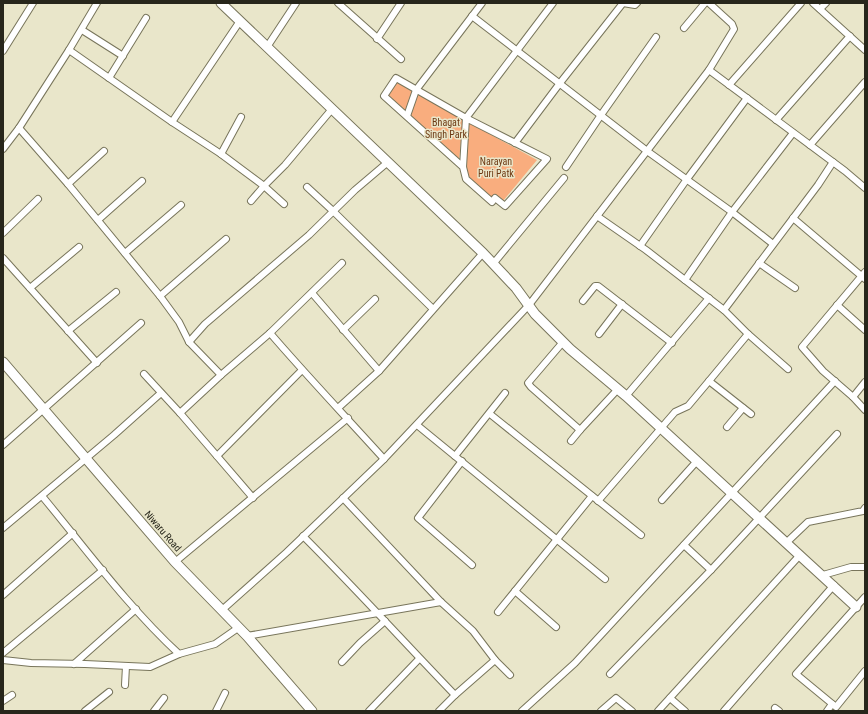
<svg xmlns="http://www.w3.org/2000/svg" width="868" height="714" viewBox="0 0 868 714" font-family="'Roboto Condensed',sans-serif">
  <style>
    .green { fill: #f9ad7e }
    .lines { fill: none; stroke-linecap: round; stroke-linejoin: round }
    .street-casing { stroke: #78755b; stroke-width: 8 }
    .secondary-casing { stroke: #78755b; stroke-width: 11 }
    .street { stroke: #fff; stroke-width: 6 }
    .secondary { stroke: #fff; stroke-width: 9 }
    .labels { text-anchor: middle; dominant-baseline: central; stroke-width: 3; stroke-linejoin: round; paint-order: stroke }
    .park-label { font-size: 10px; fill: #6d3913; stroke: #e9e6ca }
    .street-label { font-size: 10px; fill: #27261b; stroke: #e9e6ca }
  </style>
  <rect width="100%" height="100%" fill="#e9e6ca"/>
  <g class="green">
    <polygon points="398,81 463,120 459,161 388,95"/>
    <polygon points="468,122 537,160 503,201 495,194 491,198 469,177 466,167"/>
  </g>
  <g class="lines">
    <defs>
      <g id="street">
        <polyline points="338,3 401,59"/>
        <polyline points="623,3 635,5 637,3"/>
        <polyline points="813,3 865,50"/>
        <polyline points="820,9 826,3"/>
        <polyline points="472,16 647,151 732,212 773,244"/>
        <polyline points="684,28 705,3"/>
        <polyline points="82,30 123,56"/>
        <polyline points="377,39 401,3"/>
        <polyline points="267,47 296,3"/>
        <polyline points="69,50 172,122 221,154 264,186 284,204"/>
        <polyline points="3,51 33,3"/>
        <polyline points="709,70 734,29 732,24 709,3"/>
        <polyline points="109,78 146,18"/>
        <polyline points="729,85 801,3"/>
        <polyline points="407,116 416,90 482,3"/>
        <polyline points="776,120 850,36"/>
        <polyline points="172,122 240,21"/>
        <polyline points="19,128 68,184 160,296 179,322 189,342 221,375"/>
        <polyline points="515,143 560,83 623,3"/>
        <polyline points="810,145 865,82"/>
        <polyline points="3,149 19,128 69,50 97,3"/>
        <polyline points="221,154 241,117"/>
        <polyline points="463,167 384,96 396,78 466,118 547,159 505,206 495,198 492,202 466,179 463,167 466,118 553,3"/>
        <polyline points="566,167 601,115 656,37"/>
        <polyline points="68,184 104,151"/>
        <polyline points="307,187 333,211 433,309"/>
        <polyline points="251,201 264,186 285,165 332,109"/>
        <polyline points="597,216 646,250 724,310"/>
        <polyline points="793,218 865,279"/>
        <polyline points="98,220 142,181"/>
        <polyline points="3,233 38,199"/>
        <polyline points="640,246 687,179 747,98"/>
        <polyline points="125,253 181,205"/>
        <polyline points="3,258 97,363"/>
        <polyline points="759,263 795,288"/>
        <polyline points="493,264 564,178"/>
        <polyline points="865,272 802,347 823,371 853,397 865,410"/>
        <polyline points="685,280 732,212 793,133"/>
        <polyline points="30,288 79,247"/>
        <polyline points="312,293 379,371"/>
        <polyline points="160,296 226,239"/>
        <polyline points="583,301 595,286 598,286 672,343"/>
        <polyline points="837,305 865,330"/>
        <polyline points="343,330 375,299"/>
        <polyline points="68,331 116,292"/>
        <path d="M270,333C307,376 346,417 384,459"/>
        <polyline points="599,334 622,304"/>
        <polyline points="748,334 788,369"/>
        <polyline points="189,342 205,324 309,235 355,190 388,162"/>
        <polyline points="563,342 528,383 531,387 580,430 618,389"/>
        <polyline points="144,374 180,413 253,498"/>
        <polyline points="626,396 709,298"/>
        <polyline points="853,397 865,382"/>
        <polyline points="338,408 379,371 483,253"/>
        <polyline points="180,413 221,375 270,333 342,263"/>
        <polyline points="490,414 641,535"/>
        <polyline points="751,414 709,381 748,334 724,310 818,185 833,162"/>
        <polyline points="417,425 605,579"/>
        <polyline points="727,427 743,408"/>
        <polyline points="571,441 580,430"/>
        <polyline points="3,445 141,323"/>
        <polyline points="217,456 302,370"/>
        <polyline points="455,456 505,393"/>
        <polyline points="462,461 418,518 472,565"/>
        <path d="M42,496C86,549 128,607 179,654L215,644L238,628"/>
        <polyline points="662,500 697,461"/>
        <polyline points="598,501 675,412 688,406 709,381"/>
        <polyline points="3,528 114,435 161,393"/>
        <path d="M303,536C355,588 404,642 455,695L495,660L473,631L441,602L343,498"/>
        <polyline points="786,543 808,522 863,511 865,508"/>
        <polyline points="684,545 711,570"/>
        <polyline points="175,562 348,418"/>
        <polyline points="823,575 851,567 865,567"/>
        <polyline points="515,591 556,627"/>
        <polyline points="3,595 73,533"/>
        <polyline points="865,597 796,674 836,707 865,671"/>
        <polyline points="222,610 287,552 384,459 529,305 709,70 845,171 865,188"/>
        <polyline points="498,612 592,496"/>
        <polyline points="247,636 441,602"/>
        <polyline points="3,653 103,570"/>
        <polyline points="3,660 31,663 85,664 150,667 179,654"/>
        <polyline points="495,660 510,675"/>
        <polyline points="342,662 360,643 385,621"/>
        <polyline points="74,664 136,609"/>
        <polyline points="610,674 711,570 837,434"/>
        <polyline points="125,685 126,666"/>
        <polyline points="670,698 685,711"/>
        <polyline points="3,701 12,695"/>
        <polyline points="775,708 779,711"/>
        <polyline points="85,711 109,692"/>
        <polyline points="154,711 164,698"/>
        <polyline points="216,711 225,693"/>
        <polyline points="369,711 419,659"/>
        <polyline points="439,711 455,695"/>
        <polyline points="522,711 575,663 835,381"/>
        <polyline points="601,711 616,698 632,711"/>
        <polyline points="658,711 800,555"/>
        <polyline points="724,711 834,585"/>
        <polyline points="827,711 832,704"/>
      </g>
      <g id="secondary">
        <polyline points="221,3 483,253 516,288 535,314 570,349 626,396 856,607"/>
        <polyline points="3,362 175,562 247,636 312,711"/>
      </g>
    </defs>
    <use href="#street" class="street-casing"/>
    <use href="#secondary" class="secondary-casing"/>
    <use href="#street" class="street"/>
    <use href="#secondary" class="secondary"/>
  </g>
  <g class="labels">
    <g class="park-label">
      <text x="446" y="122">Bhagat<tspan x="446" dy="12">Singh Park</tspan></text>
      <text x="496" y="161">Narayan<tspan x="496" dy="12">Puri Patk</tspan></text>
    </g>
    <g class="street-label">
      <text transform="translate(163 531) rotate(49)">Niwaru Road</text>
    </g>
  </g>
  <rect width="868" height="714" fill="none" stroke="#27261b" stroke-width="8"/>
</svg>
